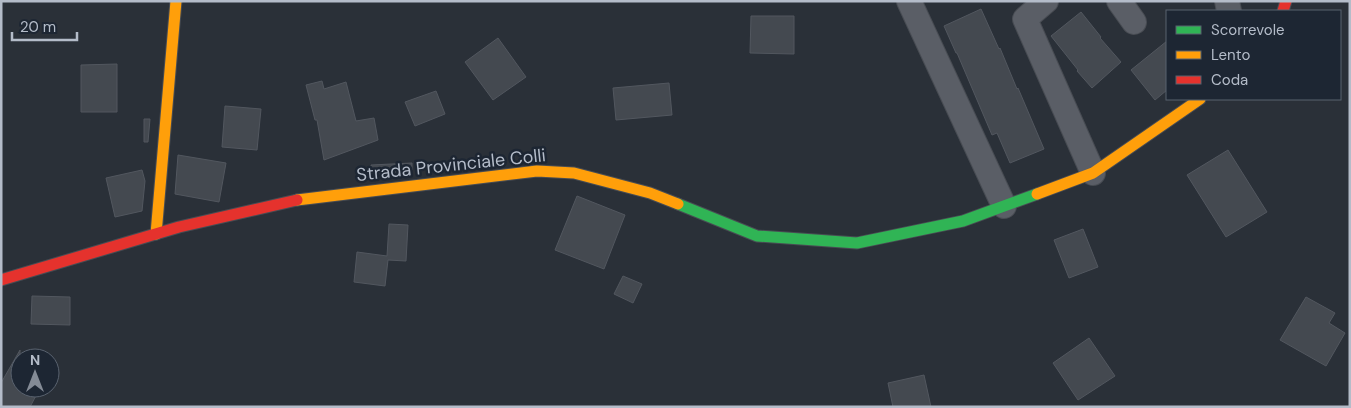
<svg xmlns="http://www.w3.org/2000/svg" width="1351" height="408" viewBox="0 0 1351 408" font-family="'DM Sans',sans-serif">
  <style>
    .building { fill: #444950; stroke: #52575f }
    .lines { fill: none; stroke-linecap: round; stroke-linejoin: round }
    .street-casing { stroke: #484c53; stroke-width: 26 }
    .fast-casing { stroke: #484c53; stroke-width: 13 }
    .slow-casing { stroke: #484c53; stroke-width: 13 }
    .jam-casing { stroke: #484c53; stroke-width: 13 }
    .street { stroke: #5a5e66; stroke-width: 24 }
    .fast { stroke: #30b455; stroke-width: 11 }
    .slow { stroke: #ff9f0a; stroke-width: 11 }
    .jam { stroke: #e5322d; stroke-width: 11 }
    .labels { text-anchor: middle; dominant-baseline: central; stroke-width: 5; stroke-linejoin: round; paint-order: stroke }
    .street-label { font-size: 18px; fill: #b4bcc9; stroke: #1d2633 }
  </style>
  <rect width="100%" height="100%" fill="#2a3038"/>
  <g class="building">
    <polygon points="981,9 999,49 1000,48 1017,89 1018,88 1044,149 1010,163 997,133 992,135 957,53 956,53 944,26"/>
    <polygon points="1081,12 1101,37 1100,38 1121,62 1092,88 1077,71 1078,70 1051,36"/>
    <polygon points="751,16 794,16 794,54 750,53"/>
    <polygon points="498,38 526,77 493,100 465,62"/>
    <polygon points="1167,41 1167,90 1155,100 1131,70"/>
    <polygon points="117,64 117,112 81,112 81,65"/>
    <polygon points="322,81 324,89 346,82 356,121 374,118 378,140 324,160 317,120 315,120 306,85"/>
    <polygon points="669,83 672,115 616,120 613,88"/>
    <polygon points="436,91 445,114 415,126 405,102"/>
    <polygon points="225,106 261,109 257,150 222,147"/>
    <polygon points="144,119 150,119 148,142 144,142"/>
    <polygon points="1228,150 1267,212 1226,237 1187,175"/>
    <polygon points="178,155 226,163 219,202 175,194"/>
    <polygon points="412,163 412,170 371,175 371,165"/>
    <polygon points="142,170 145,181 142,211 115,217 106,178"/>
    <polygon points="577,196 625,215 604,269 555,250"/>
    <polygon points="389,224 408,225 406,261 388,260 385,286 354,282 357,252 387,256"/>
    <polygon points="1083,229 1098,267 1069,278 1054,240"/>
    <polygon points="623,276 642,284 633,303 614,294"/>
    <polygon points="32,296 70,297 70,325 31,324"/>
    <polygon points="1306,297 1335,313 1329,323 1345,333 1326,366 1280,340"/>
    <polygon points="1089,338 1115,376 1078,400 1053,363"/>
    <polygon points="20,350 20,388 40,388 30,407 1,407 1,383"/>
    <polygon points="924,375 931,407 893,407 888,383"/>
  </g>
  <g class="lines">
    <defs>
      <g id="street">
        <polyline points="909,1 1004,206"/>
        <polyline points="1046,1 1025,19 1093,173"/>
        <polyline points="1119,1 1134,22"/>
        <polyline points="1227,1 1229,11"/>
      </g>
      <polyline id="fast" points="678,204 757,236 857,243 963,221 1037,194"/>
      <g id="slow">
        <polyline points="1037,194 1093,173 1200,99"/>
        <polyline points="297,200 537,171 574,173 650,193 678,204"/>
        <polyline points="156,234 176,1"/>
      </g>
      <g id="jam">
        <polyline points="1283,11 1286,1"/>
        <polyline points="1,280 179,227 297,200"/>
      </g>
    </defs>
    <use href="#street" class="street-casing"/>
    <use href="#fast" class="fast-casing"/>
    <use href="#slow" class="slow-casing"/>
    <use href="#jam" class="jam-casing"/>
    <use href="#street" class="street"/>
    <use href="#fast" class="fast"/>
    <use href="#slow" class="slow"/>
    <use href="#jam" class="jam"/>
  </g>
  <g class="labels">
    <g class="street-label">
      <text transform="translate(451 165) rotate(-6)">Strada Provinciale Colli</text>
    </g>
  </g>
  <rect width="1351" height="408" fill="none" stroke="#b4bcc9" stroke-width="5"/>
  <rect x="1166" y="10" width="175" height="90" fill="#1d2633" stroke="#59626f"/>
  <rect x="1176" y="26" width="25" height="8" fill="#30b455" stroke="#59626f"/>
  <text x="1211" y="35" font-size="15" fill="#b4bcc9">Scorrevole</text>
  <rect x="1176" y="51" width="25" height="8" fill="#ff9f0a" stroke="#59626f"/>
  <text x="1211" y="60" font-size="15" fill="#b4bcc9">Lento</text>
  <rect x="1176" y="76" width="25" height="8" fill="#e5322d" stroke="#59626f"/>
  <text x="1211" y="85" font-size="15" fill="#b4bcc9">Coda</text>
  <g transform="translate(35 373)"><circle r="24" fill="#1d2633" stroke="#59626f"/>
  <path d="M0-4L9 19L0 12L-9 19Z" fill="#848b96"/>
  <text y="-8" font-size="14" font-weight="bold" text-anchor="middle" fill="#b4bcc9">N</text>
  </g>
  <path d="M12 32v8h65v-8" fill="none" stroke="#b4bcc9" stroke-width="2.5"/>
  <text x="20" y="32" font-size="15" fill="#b4bcc9" stroke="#1d2633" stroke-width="4" paint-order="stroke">20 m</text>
</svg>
